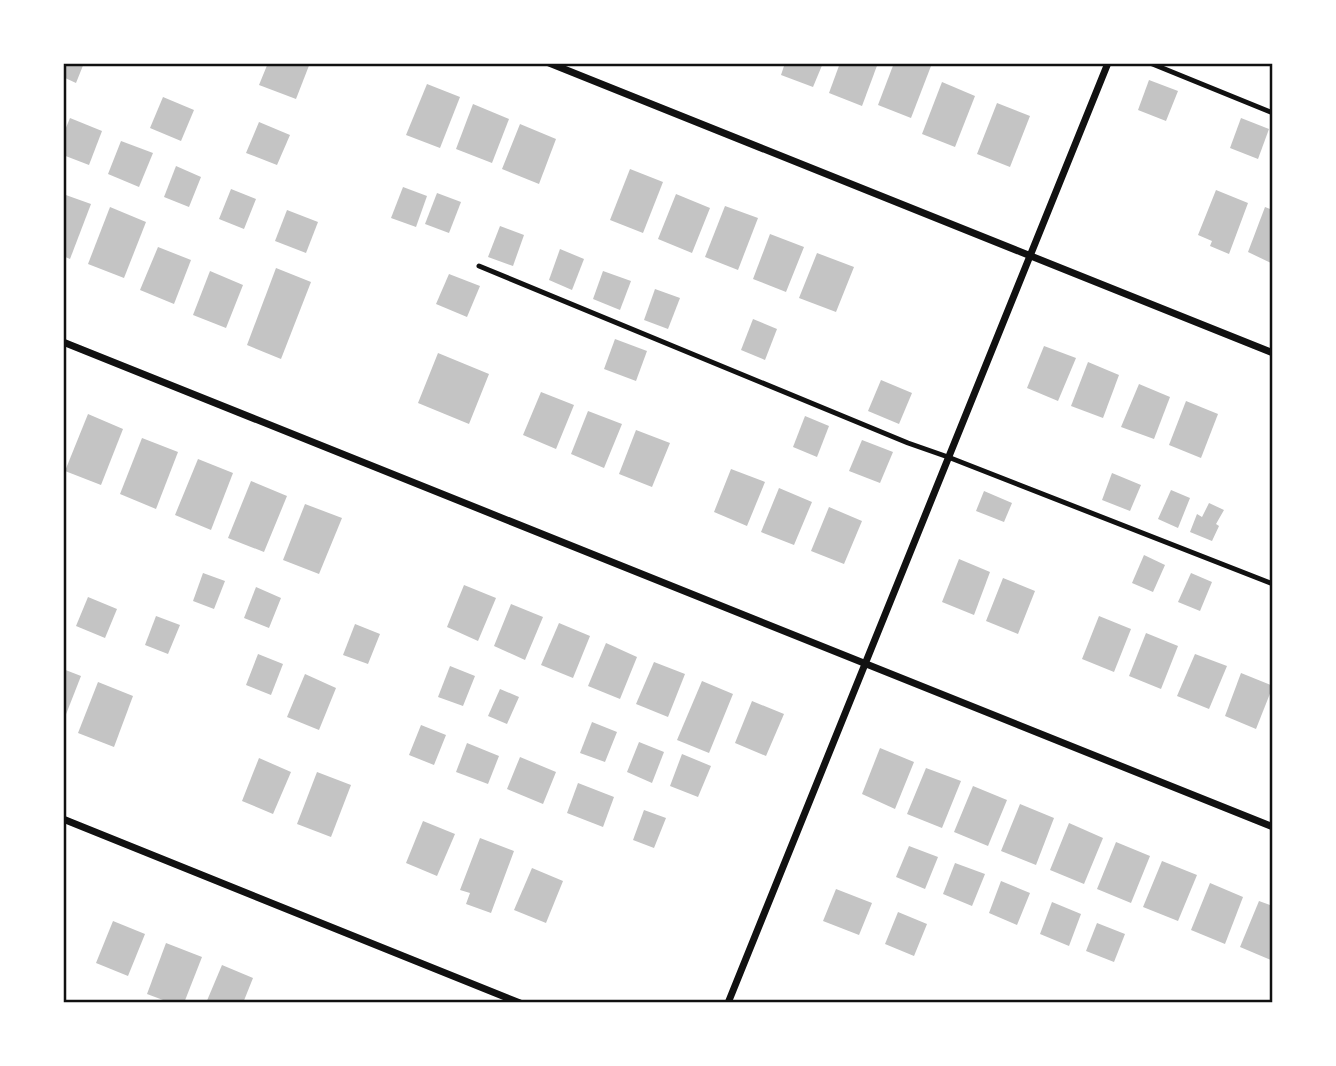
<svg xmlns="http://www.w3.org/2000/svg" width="1336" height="1066" viewBox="0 0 1336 1066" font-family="Ubuntu,sans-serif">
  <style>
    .building { fill: #c4c4c4 }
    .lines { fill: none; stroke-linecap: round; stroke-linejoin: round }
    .service { stroke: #111; stroke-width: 5 }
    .minor { stroke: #111; stroke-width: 7 }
    .neatline { fill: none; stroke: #111; stroke-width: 2.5 }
  </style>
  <rect width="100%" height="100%" fill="#fff"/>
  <g class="building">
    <polygon points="63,63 84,63 76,83 63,77"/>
    <polygon points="268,63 310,63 296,99 259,85"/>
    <polygon points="785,63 823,63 813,87 781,75"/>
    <polygon points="840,63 878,63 862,106 829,93"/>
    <polygon points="894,63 922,63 931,66 911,118 878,105"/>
    <polygon points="1149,80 1178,91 1166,121 1138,110"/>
    <polygon points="942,82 975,96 955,147 922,134"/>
    <polygon points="427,84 460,97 440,148 406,135"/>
    <polygon points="163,97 194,110 181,141 150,128"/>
    <polygon points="997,103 1030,116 1010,167 977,154"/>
    <polygon points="473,104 509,119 492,163 456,149"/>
    <polygon points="70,118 102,131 89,165 63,155 63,135"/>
    <polygon points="1241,118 1269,129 1258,159 1230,148"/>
    <polygon points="259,122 290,135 277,165 246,153"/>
    <polygon points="520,124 556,139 539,184 502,169"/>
    <polygon points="121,141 153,153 139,187 108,174"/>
    <polygon points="176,166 201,177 189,207 164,197"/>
    <polygon points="630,169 663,182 643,233 610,220"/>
    <polygon points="403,187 427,196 416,227 391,218"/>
    <polygon points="231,189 256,199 244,229 219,219"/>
    <polygon points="1216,190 1248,203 1229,254 1210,246 1212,241 1198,235"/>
    <polygon points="437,193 461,202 449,233 425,224"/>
    <polygon points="63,194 91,204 70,259 63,256"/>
    <polygon points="676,194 710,208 692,253 658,239"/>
    <polygon points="725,206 758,218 738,270 705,257"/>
    <polygon points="110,207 146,222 124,278 88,264"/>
    <polygon points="1265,207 1273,210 1273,264 1248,252"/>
    <polygon points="287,210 318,222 306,253 275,241"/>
    <polygon points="500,226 524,235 513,266 488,257"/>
    <polygon points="770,234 804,247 786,292 753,279"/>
    <polygon points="158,247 191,260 174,304 140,290"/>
    <polygon points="560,249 584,259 572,290 549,280"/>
    <polygon points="817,253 854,267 836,312 799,298"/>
    <polygon points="276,268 311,282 281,359 247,345"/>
    <polygon points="210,271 243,285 226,328 193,315"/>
    <polygon points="603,271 631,281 620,310 593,299"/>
    <polygon points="449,274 480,286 467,317 436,304"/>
    <polygon points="655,289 680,298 668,329 644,320"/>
    <polygon points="753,319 777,329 765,360 741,350"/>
    <polygon points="615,339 647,351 636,381 604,369"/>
    <polygon points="1044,346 1076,358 1058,401 1027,388"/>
    <polygon points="438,353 489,374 469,424 418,403"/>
    <polygon points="1088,362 1119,375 1103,418 1071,406"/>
    <polygon points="881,380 912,393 899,424 868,411"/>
    <polygon points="1139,384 1170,397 1154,439 1121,427"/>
    <polygon points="541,392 574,405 556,449 523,435"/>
    <polygon points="1186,401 1218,414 1201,458 1169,445"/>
    <polygon points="588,411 622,424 604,468 571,454"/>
    <polygon points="88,414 123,429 101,485 65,471"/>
    <polygon points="805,416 829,426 817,457 793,447"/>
    <polygon points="636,430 670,443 652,487 619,474"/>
    <polygon points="142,438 178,452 156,509 120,494"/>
    <polygon points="862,440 893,452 880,483 849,471"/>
    <polygon points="198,459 233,473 211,530 175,515"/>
    <polygon points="731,469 765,482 747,526 714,512"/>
    <polygon points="1112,473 1141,485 1130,511 1102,500"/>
    <polygon points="251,481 287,496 264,552 228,538"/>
    <polygon points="779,488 812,502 794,545 761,532"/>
    <polygon points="1171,490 1190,498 1178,528 1158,519"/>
    <polygon points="984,491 1012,503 1004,522 976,511"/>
    <polygon points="1209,503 1224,510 1216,524 1219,526 1212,541 1190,532 1197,514 1202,517"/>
    <polygon points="305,504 342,518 319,574 283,560"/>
    <polygon points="829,507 862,521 844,564 811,551"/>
    <polygon points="1144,555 1165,565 1153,592 1132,583"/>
    <polygon points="959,559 990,572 974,615 942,602"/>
    <polygon points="203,573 225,581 214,609 193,601"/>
    <polygon points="1191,573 1212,582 1200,611 1178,602"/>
    <polygon points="1003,578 1035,591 1018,634 986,621"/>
    <polygon points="464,585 496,598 478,641 447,627"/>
    <polygon points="256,587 281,598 269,628 244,618"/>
    <polygon points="88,597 117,609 105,638 76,626"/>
    <polygon points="511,604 543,617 525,660 494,646"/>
    <polygon points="156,616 180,625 168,654 145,645"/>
    <polygon points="1099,616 1131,629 1114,672 1082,659"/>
    <polygon points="559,623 590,636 573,678 541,665"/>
    <polygon points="355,624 380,634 368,664 343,655"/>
    <polygon points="1146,633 1178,646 1161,689 1129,676"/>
    <polygon points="606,643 637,657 620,699 588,686"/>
    <polygon points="258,654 283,664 271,695 246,685"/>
    <polygon points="1195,654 1227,666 1209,709 1177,696"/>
    <polygon points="654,662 685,674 668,717 636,704"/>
    <polygon points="450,666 475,676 463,706 438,697"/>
    <polygon points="63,669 81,676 63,722"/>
    <polygon points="1241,673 1273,686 1256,729 1225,716"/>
    <polygon points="305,674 336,688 319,730 287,717"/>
    <polygon points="702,681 733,694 709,753 677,740"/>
    <polygon points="98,682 133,696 114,747 78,733"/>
    <polygon points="500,689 519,697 507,724 488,716"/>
    <polygon points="752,701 784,714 766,756 735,743"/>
    <polygon points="592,722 617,732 605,762 580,753"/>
    <polygon points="421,725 446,735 434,765 409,755"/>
    <polygon points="639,742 664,752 652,783 627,772"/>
    <polygon points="467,743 499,756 488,784 456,772"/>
    <polygon points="880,748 914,762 895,809 862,794"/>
    <polygon points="682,754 711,766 698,797 670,786"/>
    <polygon points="520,757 556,772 543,804 507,789"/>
    <polygon points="259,758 291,772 273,814 242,801"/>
    <polygon points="926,768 961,781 942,828 907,814"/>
    <polygon points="317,772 351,785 331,837 297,824"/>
    <polygon points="578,783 614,797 603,827 567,813"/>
    <polygon points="973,786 1007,800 988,846 954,832"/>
    <polygon points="1020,804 1054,818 1036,865 1001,851"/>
    <polygon points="644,810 666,818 654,848 633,840"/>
    <polygon points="423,821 455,834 437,876 406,863"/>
    <polygon points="1069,823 1103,838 1084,884 1050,870"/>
    <polygon points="480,838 514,851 491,913 466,904 470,893 460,890"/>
    <polygon points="1116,842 1150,856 1131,903 1097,889"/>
    <polygon points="909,846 938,857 925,889 896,877"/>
    <polygon points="1162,861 1197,875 1178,921 1143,907"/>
    <polygon points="955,863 985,874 972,906 943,894"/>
    <polygon points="532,868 563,881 546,923 514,910"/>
    <polygon points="1001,881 1030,893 1017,925 989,913"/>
    <polygon points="1210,883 1243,897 1225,944 1191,930"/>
    <polygon points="836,889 872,903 859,935 823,921"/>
    <polygon points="1259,901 1273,906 1273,961 1240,947"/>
    <polygon points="1052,902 1081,914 1069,946 1040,934"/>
    <polygon points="898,912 927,924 914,956 885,944"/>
    <polygon points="113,921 145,934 128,976 96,963"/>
    <polygon points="1097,923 1125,934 1114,962 1086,951"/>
    <polygon points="166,943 202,957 184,1003 171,1003 147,994"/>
    <polygon points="222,965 253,978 243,1003 206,1003"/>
  </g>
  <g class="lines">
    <g class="service">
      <polyline points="1150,63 1273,113"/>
      <polyline points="479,266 908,443 948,457 1273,584"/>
    </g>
    <g class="minor">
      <polyline points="549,63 1273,353"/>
      <polyline points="63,342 1273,827"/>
      <polyline points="63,819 520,1003"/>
      <polyline points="728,1003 1108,63"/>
    </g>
  </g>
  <rect width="1336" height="1066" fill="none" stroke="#ffffff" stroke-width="130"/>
  <rect x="65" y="65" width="1206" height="936" class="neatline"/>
</svg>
